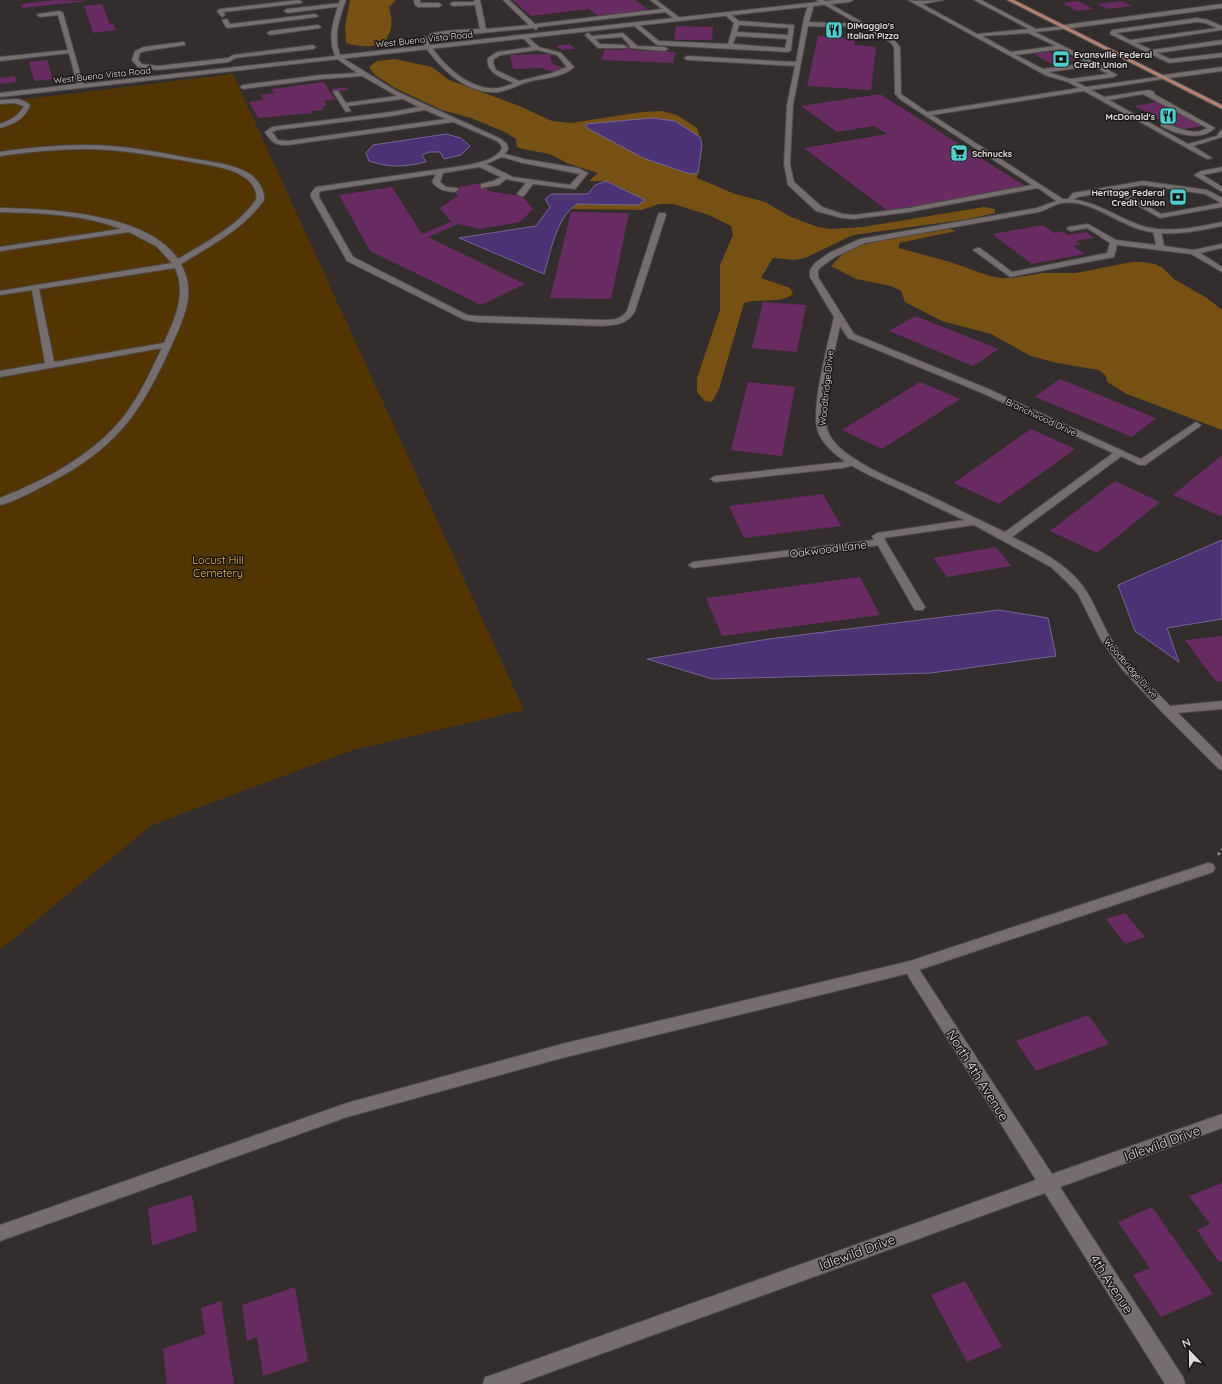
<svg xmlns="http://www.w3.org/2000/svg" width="1222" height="1384" viewBox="0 0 1222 1384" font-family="Quicksand,sans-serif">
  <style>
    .green { fill: #533504 }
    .forest { fill: #775013 }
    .water { fill: #4b3376; stroke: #786695 }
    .building { fill: #682c62 }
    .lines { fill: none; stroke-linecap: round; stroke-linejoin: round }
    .lane-casing { stroke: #4e494a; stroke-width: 2 }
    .street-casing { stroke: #4e494a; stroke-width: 2 }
    .primary-casing { stroke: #4e494a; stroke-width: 2 }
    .path { stroke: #8e8989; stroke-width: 2.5; stroke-dasharray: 3 3; stroke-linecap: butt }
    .lane { fill: #756d6e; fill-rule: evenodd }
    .street { fill: #756d6e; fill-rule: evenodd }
    .primary { fill: #b28070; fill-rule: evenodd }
    .labels { text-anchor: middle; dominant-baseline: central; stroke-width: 3; stroke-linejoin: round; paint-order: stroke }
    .far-poi-label { font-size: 9px; font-weight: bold; fill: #e1dddd; stroke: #191616; text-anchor: start }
    .far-street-label { font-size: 9px; fill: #e1dddd; stroke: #191616 }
    .street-label { font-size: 11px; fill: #e1dddd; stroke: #191616 }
    .park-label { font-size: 11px; fill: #fbb44e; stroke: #191616 }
    .near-street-label { font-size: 13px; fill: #e1dddd; stroke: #191616 }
  </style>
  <rect width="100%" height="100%" fill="#332d2e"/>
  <polygon class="green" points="233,74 524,710 353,750 152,825 0,950 0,102"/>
  <g class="forest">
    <path d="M350,0H396L389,7C393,24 393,29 383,44C372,47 357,47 346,43L345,27Z"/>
    <path d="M395,59L432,67L449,80L517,105L552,121L571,123L642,112L661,111L677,115L697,128L700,137L675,121L652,118L585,125L587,128L643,158L690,174L698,173L697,178L735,194L765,202L791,217L818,227L830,229L863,227L984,207L995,209V213L969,219L853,235L805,258L795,260L773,258L761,278L790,288L793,294C782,304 759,298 744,303L719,389L712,402L705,401L697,392V378L720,310V265L733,235L731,226L709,215L673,204H659L642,210L570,209L577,204L638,205L645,200L606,181H589L598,173L567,163L550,154L523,149L517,147L516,139L507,133L471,118L442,110L395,88L375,75L369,67L377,61Z"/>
    <polygon points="947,228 956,231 899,243 899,248 950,262 990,276 1001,278 1013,278 1043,273 1076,273 1132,262 1143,262 1155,264 1163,268 1174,279 1207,298 1222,310 1222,430 1127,394 1107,382 1106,376 1099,370 1057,363 1031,356 991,334 942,321 905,302 901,291 891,286 856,279 831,266 848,249 908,233"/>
  </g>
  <g class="water">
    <polygon points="652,118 675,121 700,137 702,145 698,173 690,174 643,158 587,128 585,124"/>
    <path d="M446,134L461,138L470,146L461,155L444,159L440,152H429L422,155L426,162C404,167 390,168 369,161L366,153L373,145Z"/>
    <path d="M606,181L645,200L638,205L577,204C556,218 551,251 544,274L459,238L536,226L550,207L545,199L551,194H588L595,185Z"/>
    <polygon points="1222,540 1222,619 1167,628 1179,662 1135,631 1118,585"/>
    <polygon points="999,610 1048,618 1056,656 931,673 712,679 647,659 769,639"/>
  </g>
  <g class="building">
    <polygon points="55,0 89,1 22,8 21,4"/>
    <polygon points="513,0 635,0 650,11 599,17 589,9 531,16"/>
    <polygon points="1078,1 1093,9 1077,11 1062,3"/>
    <polygon points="1121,1 1132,6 1108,9 1097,4"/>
    <polygon points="102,4 110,24 113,23 116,30 93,33 84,6"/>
    <polygon points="676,26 713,27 712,40 674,40"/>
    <polygon points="818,36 855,38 854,45 876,47 871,90 807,86"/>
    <polygon points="570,44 575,49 561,50 556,46"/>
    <polygon points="624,45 633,46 631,50 676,52 673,63 601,60 605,49 623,50"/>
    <polygon points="1049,52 1057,56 1066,55 1077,60 1052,64 1034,54"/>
    <polygon points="550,54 552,64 568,69 556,73 542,68 513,69 510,55"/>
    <polygon points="47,60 53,79 34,81 29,62"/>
    <polygon points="15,76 16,82 0,84 0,78"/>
    <polygon points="324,82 335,100 324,101 327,106 322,107 324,110 312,111 313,113 258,118 249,102 263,100 261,95 274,93 271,89"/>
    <polygon points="346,87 348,90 333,92 331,89"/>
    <polygon points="880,94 1025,186 888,211 804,148 887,134 874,126 837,132 801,106"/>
    <polygon points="1157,102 1202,126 1180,130 1135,106"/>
    <polygon points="482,183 489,191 522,196 533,209 520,222 480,229 458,224 428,237 525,284 481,305 370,251 339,195 392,187 422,234 451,222 440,208 458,196 453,188"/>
    <polygon points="571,212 629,213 611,299 550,298"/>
    <polygon points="1043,225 1054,233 1062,231 1068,235 1086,232 1094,238 1076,241 1081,245 1073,246 1085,254 1032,264 992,234"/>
    <polygon points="763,302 806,305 797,352 752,348"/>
    <polygon points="915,316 999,349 973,366 889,331"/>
    <polygon points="1060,379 1156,418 1132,437 1035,397"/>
    <polygon points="748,382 795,387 782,456 731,450"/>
    <polygon points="920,382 960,399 882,449 842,430"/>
    <polygon points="1031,429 1075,449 999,504 954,483"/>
    <polygon points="1222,455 1222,514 1220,516 1173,495"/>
    <polygon points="1115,481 1160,502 1097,553 1050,531"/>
    <polygon points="823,494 841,526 744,538 729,506"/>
    <polygon points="996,547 1011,566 947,577 933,558"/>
    <polygon points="860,577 880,615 722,636 706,598"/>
    <polygon points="1222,636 1222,681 1216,682 1185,640"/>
    <polygon points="1125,913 1145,937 1125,944 1106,919"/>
    <polygon points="1088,1015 1109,1044 1036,1071 1016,1041"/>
    <polygon points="1222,1183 1222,1261 1219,1262 1197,1230 1210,1224 1189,1196"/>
    <polygon points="192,1195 197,1231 152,1246 148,1208"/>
    <polygon points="1152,1207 1213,1294 1161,1317 1133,1275 1150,1268 1118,1222"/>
    <polygon points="965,1281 1002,1347 967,1362 931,1295"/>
    <polygon points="295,1287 308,1361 263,1376 257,1337 247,1341 242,1305"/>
    <polygon points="221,1301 234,1384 167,1384 163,1349 205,1334 201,1308"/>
  </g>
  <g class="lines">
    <defs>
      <g id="lane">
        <polygon points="299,0 302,2 301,3 223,12 225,15 222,17 217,11 220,9"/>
        <polygon points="414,0 420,0 420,3 439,3 442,5 439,7 418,7 415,5"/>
        <path d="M474,0H480L486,29L529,25L503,0H509L535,24L662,9L650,0H656L683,20L678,21L665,12L538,27L536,30L533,28L428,38L427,40C441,63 469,92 499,88C504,87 509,85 514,83C503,78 485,73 488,58L497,52L532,47L522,37L525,35L539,47L561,53L574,67C564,77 545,78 531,81C520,84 510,90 499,92C466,96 437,66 421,40C428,29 467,30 480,29L475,5L453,6L450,4L453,2H475ZM537,50L557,55L567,67L552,73L519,81L496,70L493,63L494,59L501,55Z"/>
        <path d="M816,0H823L894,40L900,47L901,94L927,112L1079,88L1068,82L1045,75L908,0L917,1L944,0L922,4L977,34L1029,29L974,0H981L1036,29L1066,26L1067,27L1064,29L1035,32L1097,63L1117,75L1114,77L1076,82L1086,87L1165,76L1166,77L1163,79L1091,90L1104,97L1149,90L1154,92V94L1215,128C1201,142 1176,134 1161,126V124C1174,122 1189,139 1207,128L1143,94L1109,100L1188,144L1217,136L1220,131L1222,130V137L1193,146L1212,158L1207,159L1084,91L932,115L1066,201L1062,203H1059L1038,188L909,212L854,219L842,218L816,211L788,185L784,164L787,105L795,66L687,60L684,58L687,56L796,62L804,18L808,5L811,3L814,5L809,22L832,23L835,25L832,27L808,26L793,105L790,164L794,182L822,207L843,214L854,215L909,208L1032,185L901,100L895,94L894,47L890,42L864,28L841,26V24L843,23L858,24ZM1028,33L1056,46L1011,52L982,36ZM1061,49L1088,63L1043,69L1016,55ZM1093,66L1108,74L1070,79L1048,72Z"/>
        <polygon points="341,3 344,5 343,6 287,13 284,11 287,9"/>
        <path d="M725,13H729L739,21L794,25L791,50L788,52L657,45L633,25L638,24L659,41L728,44L734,23L725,15ZM739,25L789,28L788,35L737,32ZM736,36L787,39L785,48L733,44Z"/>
        <polygon points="315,14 318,16 317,17 228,28 226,27 222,20 227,19 230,24"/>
        <path d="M1197,18L1208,20L1222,26V30L1136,43L1152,50L1222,40V44L1157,53L1170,59L1222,53V57L1169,63L1110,34L1111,31L1113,30ZM1197,22L1205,23L1217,28L1130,40L1116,33Z"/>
        <polygon points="318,25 321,27 320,28 270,35 267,33 270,31"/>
        <polygon points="588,33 592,36 623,33 637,46 665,47 668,49 665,51 630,48 630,46 622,37 595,39 600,44 624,45 627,47 626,48 598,48 585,35"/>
        <polygon points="183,42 185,43 185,45 145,51 140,53 138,60 142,64 158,66 228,58 233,55 313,45 316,47 313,49 235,58 229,62 158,70 138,67 132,60 135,51 144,47"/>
        <path d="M338,55L398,92L501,139L507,144L508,149L505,154L524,159L578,168L588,173L575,189L533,184L524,196H521L517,194L526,183L506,179L499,185L481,188V184L493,181L501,177L479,167L443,173L440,182L446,187L457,188L458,190L454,192C445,191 438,190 432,182L436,174L321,191L319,193V197L353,257L467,315L477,316L602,320C612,320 621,320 627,311L658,215L659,213H665L666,215L635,311C628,324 616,325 602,326L477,322L465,320L347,261L311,197V193L316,187L469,165C481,162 494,160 502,149L501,145L497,141L453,122L288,145C276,146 271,142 265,132L272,127L391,112L419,107L403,99L348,106L351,111L346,112L333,92L334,91H338L346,103L397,96L362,76L321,79L243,89L240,87L243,85L321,75L357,73L336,58V56ZM425,110L446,119L288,141L278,140L272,132L277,130L391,116ZM502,157L523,163L580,174L570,185L513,177L486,164Z"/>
        <path d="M18,99L26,102L30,105C25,119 14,124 0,128V124C10,120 19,116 24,106L14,103L0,104V100Z"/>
        <path d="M85,145C122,145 158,152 194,159C212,162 234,164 250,174C258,180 265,190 264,200C244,229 210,246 181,264C196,292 185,315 173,342C142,412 116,449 47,484C32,492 16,501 0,505V498C46,480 94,455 125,415C140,395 151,371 162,348L0,377V371L45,363L32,290L0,295V291L172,263L156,246L129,232L0,251V247L121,229C83,214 40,213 0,212V208C50,209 147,213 178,259C205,243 238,226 256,200C258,191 252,182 244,177C229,167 209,165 192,162C157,156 121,149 85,149C57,149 28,152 0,156V152C28,148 56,145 85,145ZM175,268C187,293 175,319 164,343L54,362L39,289Z"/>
        <polygon points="1222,167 1222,171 1203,175 1222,187 1222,192 1194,175 1201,171"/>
        <path d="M1143,181L1207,190L1222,198V207L1160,218L1112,191L1078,197L1071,202L1067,200L1073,193ZM1143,185L1205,194L1221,203L1161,214L1119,189Z"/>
        <polygon points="1088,224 1116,240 1156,245 1153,231 1157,229 1161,231 1164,246 1193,250 1222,244 1222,248 1200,253 1222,267 1222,272 1191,254 1117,245 1114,257 1010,277 973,250 977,248 980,248 1012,272 1107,253 1110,243 1087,228 1071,231 1067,229 1068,227"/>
        <polygon points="1196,422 1201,425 1199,427 1145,465 1139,465 1115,453 1120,450 1141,459"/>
        <polygon points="854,459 857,460 859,462 857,464 843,468 715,482 710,479 715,476 843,462"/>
        <polygon points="881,539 886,542 925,607 923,610 915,610 913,607 876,542"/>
        <polygon points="1208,863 1213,864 1215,868 1213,872 910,973 562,1058 347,1117 0,1241 0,1225 347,1103 562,1044 910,961"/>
      </g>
      <g id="street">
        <path d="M340,0H346C339,19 333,36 340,55L836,0H853L850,2L0,97V93L77,84L69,53L0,61V57L68,50L58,15L40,17L37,15L38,14L60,11L63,13L83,84L335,56C327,36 334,19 340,0Z"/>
        <polygon points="1222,4 1222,8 1064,29 1061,27 1064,25"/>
        <polygon points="1222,67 1222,71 1163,79 1160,77 1163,75"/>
        <path d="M1062,199C1094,198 1116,218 1146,227C1171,233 1198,227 1222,222V226C1197,231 1171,237 1146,231C1117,225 1092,199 1062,203C1054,204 1047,210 1039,212L865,243L835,257L821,267L818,270V277L854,334L986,388L1123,451L1125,453L1123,455L1012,537C1035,548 1059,560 1076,578C1093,596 1099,619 1111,639C1127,664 1150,685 1170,706L1222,701V709L1178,713L1222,757V770L1218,768L1163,713L1122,669L1101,640L1078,594L1068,583L1051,567L974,525L884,538L886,542L881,545L693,568L688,565L693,562L874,540L872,536L877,533L964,520C945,511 926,502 906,492C880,480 824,459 817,428C812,403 828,344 834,317L810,277V270L815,263L829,253L860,239L1037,208ZM840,326L848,338L980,392L1113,453L1005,532C978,519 952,507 926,494C900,482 841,460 829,434C819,414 835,349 840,326Z"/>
        <polygon points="910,961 915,963 1052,1174 1222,1114 1222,1128 1060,1187 1183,1377 1185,1384 1165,1384 1045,1193 518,1384 483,1384 485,1377 492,1375 1036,1180 905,971 903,967 905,963"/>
      </g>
      <polygon id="primary" points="1007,0 1014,0 1222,105 1222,109"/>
    </defs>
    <use href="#lane" class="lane-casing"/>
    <use href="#street" class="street-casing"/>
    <use href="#primary" class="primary-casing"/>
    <polyline class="path" points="1218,855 1222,849"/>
    <use href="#lane" class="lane"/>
    <use href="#street" class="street"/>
    <use href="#primary" class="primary"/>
  </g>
  <defs>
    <symbol id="restaurant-square" viewBox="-11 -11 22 22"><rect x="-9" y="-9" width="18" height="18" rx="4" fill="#52cdce" stroke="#191616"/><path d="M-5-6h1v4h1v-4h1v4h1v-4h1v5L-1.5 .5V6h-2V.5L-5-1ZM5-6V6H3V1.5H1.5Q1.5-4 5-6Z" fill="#111"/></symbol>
    <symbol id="bank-square" viewBox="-11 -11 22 22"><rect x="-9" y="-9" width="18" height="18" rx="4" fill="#52cdce" stroke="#191616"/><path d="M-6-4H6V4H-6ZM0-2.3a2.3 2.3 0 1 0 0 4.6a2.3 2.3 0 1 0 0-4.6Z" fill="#111"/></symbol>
    <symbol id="supermarket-square" viewBox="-11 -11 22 22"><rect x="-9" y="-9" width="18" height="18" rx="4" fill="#52cdce" stroke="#191616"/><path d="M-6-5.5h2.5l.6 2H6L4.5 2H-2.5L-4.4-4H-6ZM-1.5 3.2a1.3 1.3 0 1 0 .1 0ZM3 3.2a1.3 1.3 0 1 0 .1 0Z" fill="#111"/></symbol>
  </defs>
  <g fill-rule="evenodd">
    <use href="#restaurant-square" x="824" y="20" width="20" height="20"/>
    <use href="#bank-square" x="1051" y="49" width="20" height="20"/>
    <use href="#restaurant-square" x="1158" y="106" width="20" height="20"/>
    <use href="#supermarket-square" x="949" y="143" width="20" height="20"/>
    <use href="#bank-square" x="1168" y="187" width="20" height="20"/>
  </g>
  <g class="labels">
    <g class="far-poi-label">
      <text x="847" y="25">DiMaggio's<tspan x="847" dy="10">Italian Pizza</tspan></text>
      <text x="1074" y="54">Evansville Federal<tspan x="1074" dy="10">Credit Union</tspan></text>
      <text x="1155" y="116" text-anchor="end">McDonald's</text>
      <text x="972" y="153">Schnucks</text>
      <text x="1165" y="192" text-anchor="end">Heritage Federal<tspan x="1165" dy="10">Credit Union</tspan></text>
    </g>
    <g class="far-street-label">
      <text transform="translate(424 39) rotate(-6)">West Buena Vista Road</text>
      <text transform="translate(102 75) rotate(-6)">West Buena Vista Road</text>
      <text transform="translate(826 388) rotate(-84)">Woodbridge Drive</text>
      <text transform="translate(1041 417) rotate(25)">Branchwood Drive</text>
      <text transform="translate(1131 668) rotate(49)">Woodbridge Drive</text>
    </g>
    <g class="street-label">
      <text transform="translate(828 549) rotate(-7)">Oakwood Lane</text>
    </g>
    <g class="park-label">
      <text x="218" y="560">Locust Hill<tspan x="218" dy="13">Cemetery</tspan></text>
    </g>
    <g class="near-street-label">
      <text transform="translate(978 1075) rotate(58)">North 4th Avenue</text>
      <text transform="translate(1162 1143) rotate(-20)">Idlewild Drive</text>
      <text transform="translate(857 1252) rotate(-20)">Idlewild Drive</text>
      <text transform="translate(1112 1284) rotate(57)">4th Avenue</text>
    </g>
  </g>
  <g transform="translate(1190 1352) rotate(338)" stroke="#191616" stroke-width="3" paint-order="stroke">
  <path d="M0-3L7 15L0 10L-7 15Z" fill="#e1dddd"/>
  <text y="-6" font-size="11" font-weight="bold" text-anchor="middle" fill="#e1dddd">N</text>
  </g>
</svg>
